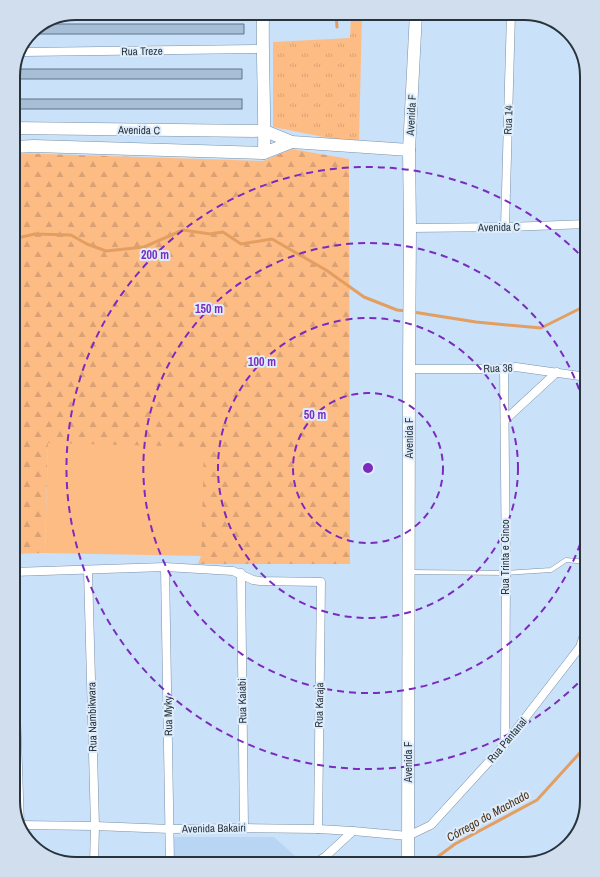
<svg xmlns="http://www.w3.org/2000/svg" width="600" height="877" viewBox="0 0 600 877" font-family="'Archivo Narrow',sans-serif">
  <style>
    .built { fill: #b8d6f3 }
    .grass { fill: url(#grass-tufts) }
    .forest { fill: url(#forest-firs) }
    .pitch { fill: #febc85 }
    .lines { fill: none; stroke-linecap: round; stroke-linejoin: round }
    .stream { stroke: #e39e62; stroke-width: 3 }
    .building { fill: #a7bfd6; stroke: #5f758a }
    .lane-casing { stroke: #7a91a8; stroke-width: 5 }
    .street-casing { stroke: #7a91a8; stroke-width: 9 }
    .secondary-casing { stroke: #7a91a8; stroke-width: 13 }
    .lane { stroke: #fff; stroke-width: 4 }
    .street { stroke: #fff; stroke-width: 8 }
    .secondary { stroke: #fff; stroke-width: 12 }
    .ring { fill: none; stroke: #7b2cbf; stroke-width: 2; stroke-dasharray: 7 5 }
    .labels { text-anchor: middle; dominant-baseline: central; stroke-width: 4; stroke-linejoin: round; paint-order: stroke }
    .street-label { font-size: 11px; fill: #29333c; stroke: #deedfc }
    .water-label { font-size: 12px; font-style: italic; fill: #503319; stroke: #deedfc }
    .rim { fill: none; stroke: #29333c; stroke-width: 2 }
    .centre { fill: #7b2cbf; stroke: #deedfc; stroke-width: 2 }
    .ring-label { font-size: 12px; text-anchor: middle; font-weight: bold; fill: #7b2cbf; stroke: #deedfc; stroke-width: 4; stroke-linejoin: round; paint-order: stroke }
  </style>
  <defs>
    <pattern id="grass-tufts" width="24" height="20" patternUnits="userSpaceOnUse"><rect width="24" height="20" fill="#febc85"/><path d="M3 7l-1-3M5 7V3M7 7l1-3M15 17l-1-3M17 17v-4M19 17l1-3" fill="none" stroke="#daa274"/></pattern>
    <pattern id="forest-firs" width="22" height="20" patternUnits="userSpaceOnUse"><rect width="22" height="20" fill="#febc85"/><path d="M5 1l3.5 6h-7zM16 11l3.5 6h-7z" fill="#daa274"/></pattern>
  </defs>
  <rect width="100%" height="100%" fill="#c9e1f9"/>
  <polygon class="built" points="173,837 274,837 304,864 173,864"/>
  <polygon class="grass" points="273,13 362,13 359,143 349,142 273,127 273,42 350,38 351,16"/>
  <polygon class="forest" points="292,149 349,159 350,564 198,564 201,556 48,443 45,553 13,554 13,153 263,161"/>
  <polygon class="pitch" points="48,443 204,447 201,556 45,553"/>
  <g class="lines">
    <g class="stream">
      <polyline points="336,13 337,27"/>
      <polyline points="13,239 35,234 71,235 87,244 106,251 144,247 183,230 210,234 223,232 241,244 272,239 326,270 364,297 397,310 406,311"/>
      <polyline points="413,312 476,322 541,328 587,305"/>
      <polyline points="428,864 455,844 537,800 587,745"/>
    </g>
  </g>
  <g class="building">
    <polygon points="48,24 244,24 244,34 32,34 34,29"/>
    <polygon points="15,69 242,69 242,79 13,79 13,72"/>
    <rect x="13" y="99" width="229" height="10"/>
  </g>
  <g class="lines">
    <defs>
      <polyline id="lane" points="409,572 506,573 551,570 566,560 587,562"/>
      <g id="street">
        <polyline points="23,52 262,49"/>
        <polyline points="505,227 511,13"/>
        <polyline points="410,228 505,227 587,224"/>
        <polyline points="409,369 504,369 516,367 587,377"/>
        <polyline points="504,369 506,573 505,744"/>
        <polyline points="505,420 557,372"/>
        <polyline points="165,567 170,864"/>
        <polyline points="88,570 95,826 94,864"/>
        <polyline points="13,572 165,567 233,571 253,580 260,581 321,582 318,829"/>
        <polyline points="241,573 244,828"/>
        <polyline points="13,623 20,826"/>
        <polyline points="19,825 95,826 170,829 244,828 318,829 353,831 408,836 431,825 505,744 580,647 587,626"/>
        <polyline points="314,864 326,856 353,831"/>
      </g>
      <g id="secondary">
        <path d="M263,13C262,60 265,106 264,153"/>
        <polyline points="13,128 265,131 292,142 409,150"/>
        <polyline points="13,147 34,146 264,153 292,142"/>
        <polyline points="408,864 409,369 410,228 409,150 416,13"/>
      </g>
    </defs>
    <use href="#lane" class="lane-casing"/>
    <use href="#street" class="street-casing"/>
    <use href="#secondary" class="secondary-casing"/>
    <use href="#lane" class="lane"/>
    <use href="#street" class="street"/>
    <use href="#secondary" class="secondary"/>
  </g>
  <g class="ring">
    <circle cx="368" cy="468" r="75"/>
    <circle cx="368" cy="468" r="150"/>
    <path d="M587 521A225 225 0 1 1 587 415"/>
    <path d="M586 675A301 301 0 1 1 586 261"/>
  </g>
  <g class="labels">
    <g class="street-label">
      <text transform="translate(142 51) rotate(-1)">Rua Treze</text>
      <text transform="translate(411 115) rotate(-87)">Avenida F</text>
      <text transform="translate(508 120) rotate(-88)">Rua 14</text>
      <text transform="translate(139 130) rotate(1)">Avenida C</text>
      <text transform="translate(499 227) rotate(-1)">Avenida C</text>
      <text transform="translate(498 368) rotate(-2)">Rua 36</text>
      <text transform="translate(409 438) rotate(-90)">Avenida F</text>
      <text transform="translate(505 557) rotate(-90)">Rua Trinta e Cinco</text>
      <text transform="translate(242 701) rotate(-91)">Rua Kaiabi</text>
      <text transform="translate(319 705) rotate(-89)">Rua Karaja</text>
      <text transform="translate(168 716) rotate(-91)">Rua Myky</text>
      <text transform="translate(92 717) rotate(-91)">Rua Nambikwara</text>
      <text transform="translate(507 740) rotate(-50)">Rua Pantanal</text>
      <text transform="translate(408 762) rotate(-90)">Avenida F</text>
      <text transform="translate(214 828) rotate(-1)">Avenida Bakairi</text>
    </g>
    <g class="water-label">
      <text transform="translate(488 816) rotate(-29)">Córrego do Machado</text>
    </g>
  </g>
  <path d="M0 0H600V877H0ZM76 20H524A56 56 0 0 1 580 76V801A56 56 0 0 1 524 857H76A56 56 0 0 1 20 801V76A56 56 0 0 1 76 20Z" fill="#d0deed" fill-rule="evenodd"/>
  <path class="rim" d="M76 20H524A56 56 0 0 1 580 76V801A56 56 0 0 1 524 857H76A56 56 0 0 1 20 801V76A56 56 0 0 1 76 20Z"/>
  <circle cx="368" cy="468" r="6" class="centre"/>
  <g class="ring-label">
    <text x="155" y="259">200 m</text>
    <text x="209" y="313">150 m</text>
    <text x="262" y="366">100 m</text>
    <text x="315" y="419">50 m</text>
  </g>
</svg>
